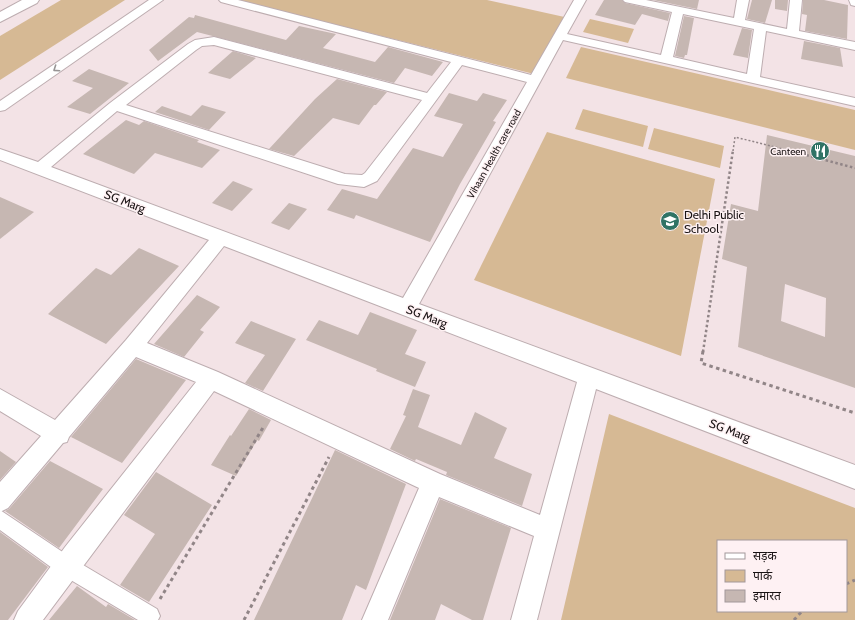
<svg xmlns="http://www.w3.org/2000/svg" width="855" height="620" viewBox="0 0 855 620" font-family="Cabin,'Noto Sans Devanagari',sans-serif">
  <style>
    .green { fill: #d6b994; fill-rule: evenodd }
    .building { fill: #c6b7b2; fill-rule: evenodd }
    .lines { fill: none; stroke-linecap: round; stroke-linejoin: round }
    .pedestrian-casing { stroke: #bdadb0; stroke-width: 2 }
    .minor-casing { stroke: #bdadb0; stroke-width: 2 }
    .tertiary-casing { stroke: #bdadb0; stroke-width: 2 }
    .path-far2 { stroke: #918587; stroke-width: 1.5; stroke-dasharray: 2 2; stroke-linecap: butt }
    .path-far1 { stroke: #918587; stroke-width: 2.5; stroke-dasharray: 2.5 2.5; stroke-linecap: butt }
    .path { stroke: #918587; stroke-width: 3; stroke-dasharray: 3.5 3.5; stroke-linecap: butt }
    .pedestrian { fill: #fff; fill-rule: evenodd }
    .minor { fill: #fff; fill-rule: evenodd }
    .tertiary { fill: #fff; fill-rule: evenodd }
    .oneway { stroke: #989595 }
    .labels { text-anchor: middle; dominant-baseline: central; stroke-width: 3; stroke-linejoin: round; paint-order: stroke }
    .far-poi-label { font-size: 10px; fill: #191314; stroke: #fef1f3; text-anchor: end }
    .far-street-label { font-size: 10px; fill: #191314; stroke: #fef1f3 }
    .street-label { font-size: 12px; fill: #191314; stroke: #fef1f3 }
    .poi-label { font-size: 12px; fill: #191314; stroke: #fef1f3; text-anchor: start }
  </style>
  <rect width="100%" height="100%" fill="#f3e3e6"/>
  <g class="green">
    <polygon points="61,0 125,0 0,80 0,36"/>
    <polygon points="237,0 487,0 569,18 538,75"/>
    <polygon points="590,19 634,29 628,43 583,32"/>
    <polygon points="581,47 855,110 855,150 566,78"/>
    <polygon points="583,109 648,126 643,147 575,129"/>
    <polygon points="654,128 724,146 720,168 648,149"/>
    <polygon points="547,132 715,179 681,356 474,280"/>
    <path d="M609,414L855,508V620H561ZM718,541H846V611H718Z"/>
  </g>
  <g class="building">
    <polygon points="604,0 622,0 625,3 670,13 668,21 642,14 635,25 595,15"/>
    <polygon points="653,0 699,0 697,9"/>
    <polygon points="752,0 772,0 765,23 747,19"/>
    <polygon points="775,0 788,0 787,11 775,9"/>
    <polygon points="803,0 824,0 848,5 847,39 805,31 807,15 802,14"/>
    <polygon points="195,15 286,40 299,26 336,34 323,48 375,62 388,47 443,62 432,76 405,68 394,83 197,32 158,61 149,50 189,17 194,18"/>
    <polygon points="684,16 694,18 687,55 685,55 684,58 675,56"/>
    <polygon points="742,28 752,30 748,58 733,55"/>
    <polygon points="804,41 840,48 843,67 801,59"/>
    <polygon points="233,51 256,58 230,79 208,73"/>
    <polygon points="89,69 129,83 90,114 67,107 93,88 72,81"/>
    <polygon points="337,79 387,92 376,105 374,105 359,125 333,118 294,156 269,149 315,99"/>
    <polygon points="449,93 477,101 483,93 507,100 493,121 496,122 460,184 430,242 356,215 354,219 327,210 342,189 377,199 413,148 443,157 463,124 434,116"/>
    <polygon points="202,105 226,112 209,130 155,112 162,106 191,116"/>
    <polygon points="126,120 139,125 144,121 199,140 197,142 220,150 202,168 155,153 134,174 83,154"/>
    <path d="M767,135L855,156V388L738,347L747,267L722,259L731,204L758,211ZM785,284L826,298L825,337L781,321Z"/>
    <polygon points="233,181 253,189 232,211 212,203"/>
    <polygon points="0,197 34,212 0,239"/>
    <polygon points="289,203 307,209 289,230 271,223"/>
    <polygon points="139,248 179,266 106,344 48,314 96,268 111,275"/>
    <polygon points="197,295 220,307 200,330 204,332 184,357 154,344"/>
    <polygon points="370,312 417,330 405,354 426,362 415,387 376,371 377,369 306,340 319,320 358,335"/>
    <polygon points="251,321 296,339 263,391 245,383 265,355 235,343"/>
    <polygon points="136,359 186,380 122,463 71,437"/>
    <polygon points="413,389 430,395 418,427 461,445 475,412 507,428 494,458 532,474 522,506 446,475 447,472 416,459 415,461 390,449 406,416 403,415"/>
    <polygon points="249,409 271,420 259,441 257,440 236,476 211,465 230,435 231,436"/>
    <polygon points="335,450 406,484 366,590 356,585 342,620 254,620"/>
    <polygon points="0,451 16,462 0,480"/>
    <polygon points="50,461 103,489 59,548 5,511 9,509"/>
    <polygon points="156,472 212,505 149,602 120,585 155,534 124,515"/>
    <polygon points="440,499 511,528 483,620 472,620 441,604 435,620 390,620"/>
    <polygon points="0,532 48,567 8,620 0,620"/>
    <polygon points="77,586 106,607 108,604 135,620 49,620"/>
  </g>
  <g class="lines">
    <defs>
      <polygon id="pedestrian" points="0,510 73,559 157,609 160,616 158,620 138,620 59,573 0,530"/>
      <g id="minor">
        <polygon points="149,0 163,0 5,110 0,111 0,101"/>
        <path d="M219,0H238L531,75L574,0H586L567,34L661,55L672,12L625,2L623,0H646L734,18L737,0H749L745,20L787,29L790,0H802L799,31L855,42V50L766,31L760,77L855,98V106L563,40L419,304L855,465V489L596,389L537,620H511L534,536L439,497L388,620H362L419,488L214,391L43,620H14L18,611L65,547L196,382L136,357L69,437L67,442L63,443L8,508L0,512V482L41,436L0,411V389L55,420L126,340L209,240L0,160V149L38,162L110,103L188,44L195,40L214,37L427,93L451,62L221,2ZM683,14L754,29L747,74L673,57ZM214,45L422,100L365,173L362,175L345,174L126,105L196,50L202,46ZM462,65L527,82L403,298L51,167L117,111L338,184L364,187L377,181ZM224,246L577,382L540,515L440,474L218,372L147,343Z"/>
        <polygon points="849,0 855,0 855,6 851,5"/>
      </g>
      <polygon id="tertiary" points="22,0 39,0 37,3 0,22 0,12"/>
    </defs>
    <use href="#pedestrian" class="pedestrian-casing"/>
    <use href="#minor" class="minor-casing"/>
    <use href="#tertiary" class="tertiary-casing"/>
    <polyline class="path-far2" points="733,151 735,137 791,151"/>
    <g class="path-far1">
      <polyline points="787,150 855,168"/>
      <polyline points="703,352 733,150"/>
    </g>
    <g class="path">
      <polyline points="703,351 701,363 855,413"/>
      <polyline points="846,584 855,580"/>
      <polyline points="160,599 264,426"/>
      <polyline points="244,620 329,457"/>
      <polyline points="794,620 802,611"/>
    </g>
    <use href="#pedestrian" class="pedestrian"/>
    <use href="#minor" class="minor"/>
    <use href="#tertiary" class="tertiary"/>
  </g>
  <defs><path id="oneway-chevron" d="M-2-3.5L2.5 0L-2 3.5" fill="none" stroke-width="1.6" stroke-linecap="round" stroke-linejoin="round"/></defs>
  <use class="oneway" href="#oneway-chevron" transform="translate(56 69) rotate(146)"/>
  <defs>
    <symbol id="restaurant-disc" viewBox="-11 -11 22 22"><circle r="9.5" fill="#307365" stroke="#fef1f3"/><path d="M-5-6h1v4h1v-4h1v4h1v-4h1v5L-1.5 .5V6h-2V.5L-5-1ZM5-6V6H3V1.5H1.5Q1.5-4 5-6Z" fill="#fff"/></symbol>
    <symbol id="school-disc" viewBox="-11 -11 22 22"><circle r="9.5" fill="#307365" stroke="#fef1f3"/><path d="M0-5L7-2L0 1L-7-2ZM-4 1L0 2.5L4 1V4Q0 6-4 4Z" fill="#fff"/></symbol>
  </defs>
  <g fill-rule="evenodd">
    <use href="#restaurant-disc" x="809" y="140" width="22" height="22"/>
    <use href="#school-disc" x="659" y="210" width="22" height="22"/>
  </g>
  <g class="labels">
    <g class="far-poi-label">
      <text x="806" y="151">Canteen</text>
    </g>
    <g class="far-street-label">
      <text transform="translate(494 154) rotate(-61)">Vihaan Health care road</text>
    </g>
    <g class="street-label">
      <text transform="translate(125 201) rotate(21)">SG Marg</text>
      <text transform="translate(427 316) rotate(21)">SG Marg</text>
      <text transform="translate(730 430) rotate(21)">SG Marg</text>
    </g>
    <g class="poi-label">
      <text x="684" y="214">Delhi Public<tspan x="684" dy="14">School</tspan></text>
    </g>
  </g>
  <rect x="717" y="540" width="130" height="72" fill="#fef1f3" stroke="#a2989a"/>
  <rect x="725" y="553" width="20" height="6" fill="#ffffff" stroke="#a2989a"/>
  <text x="753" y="560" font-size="12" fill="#191314">सड़क</text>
  <rect x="725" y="570" width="20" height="12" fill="#d6b994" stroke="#a2989a"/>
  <text x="753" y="580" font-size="12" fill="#191314">पार्क</text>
  <rect x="725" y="590" width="20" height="12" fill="#c6b7b2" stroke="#a2989a"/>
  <text x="753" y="600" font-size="12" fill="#191314">इमारत</text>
</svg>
